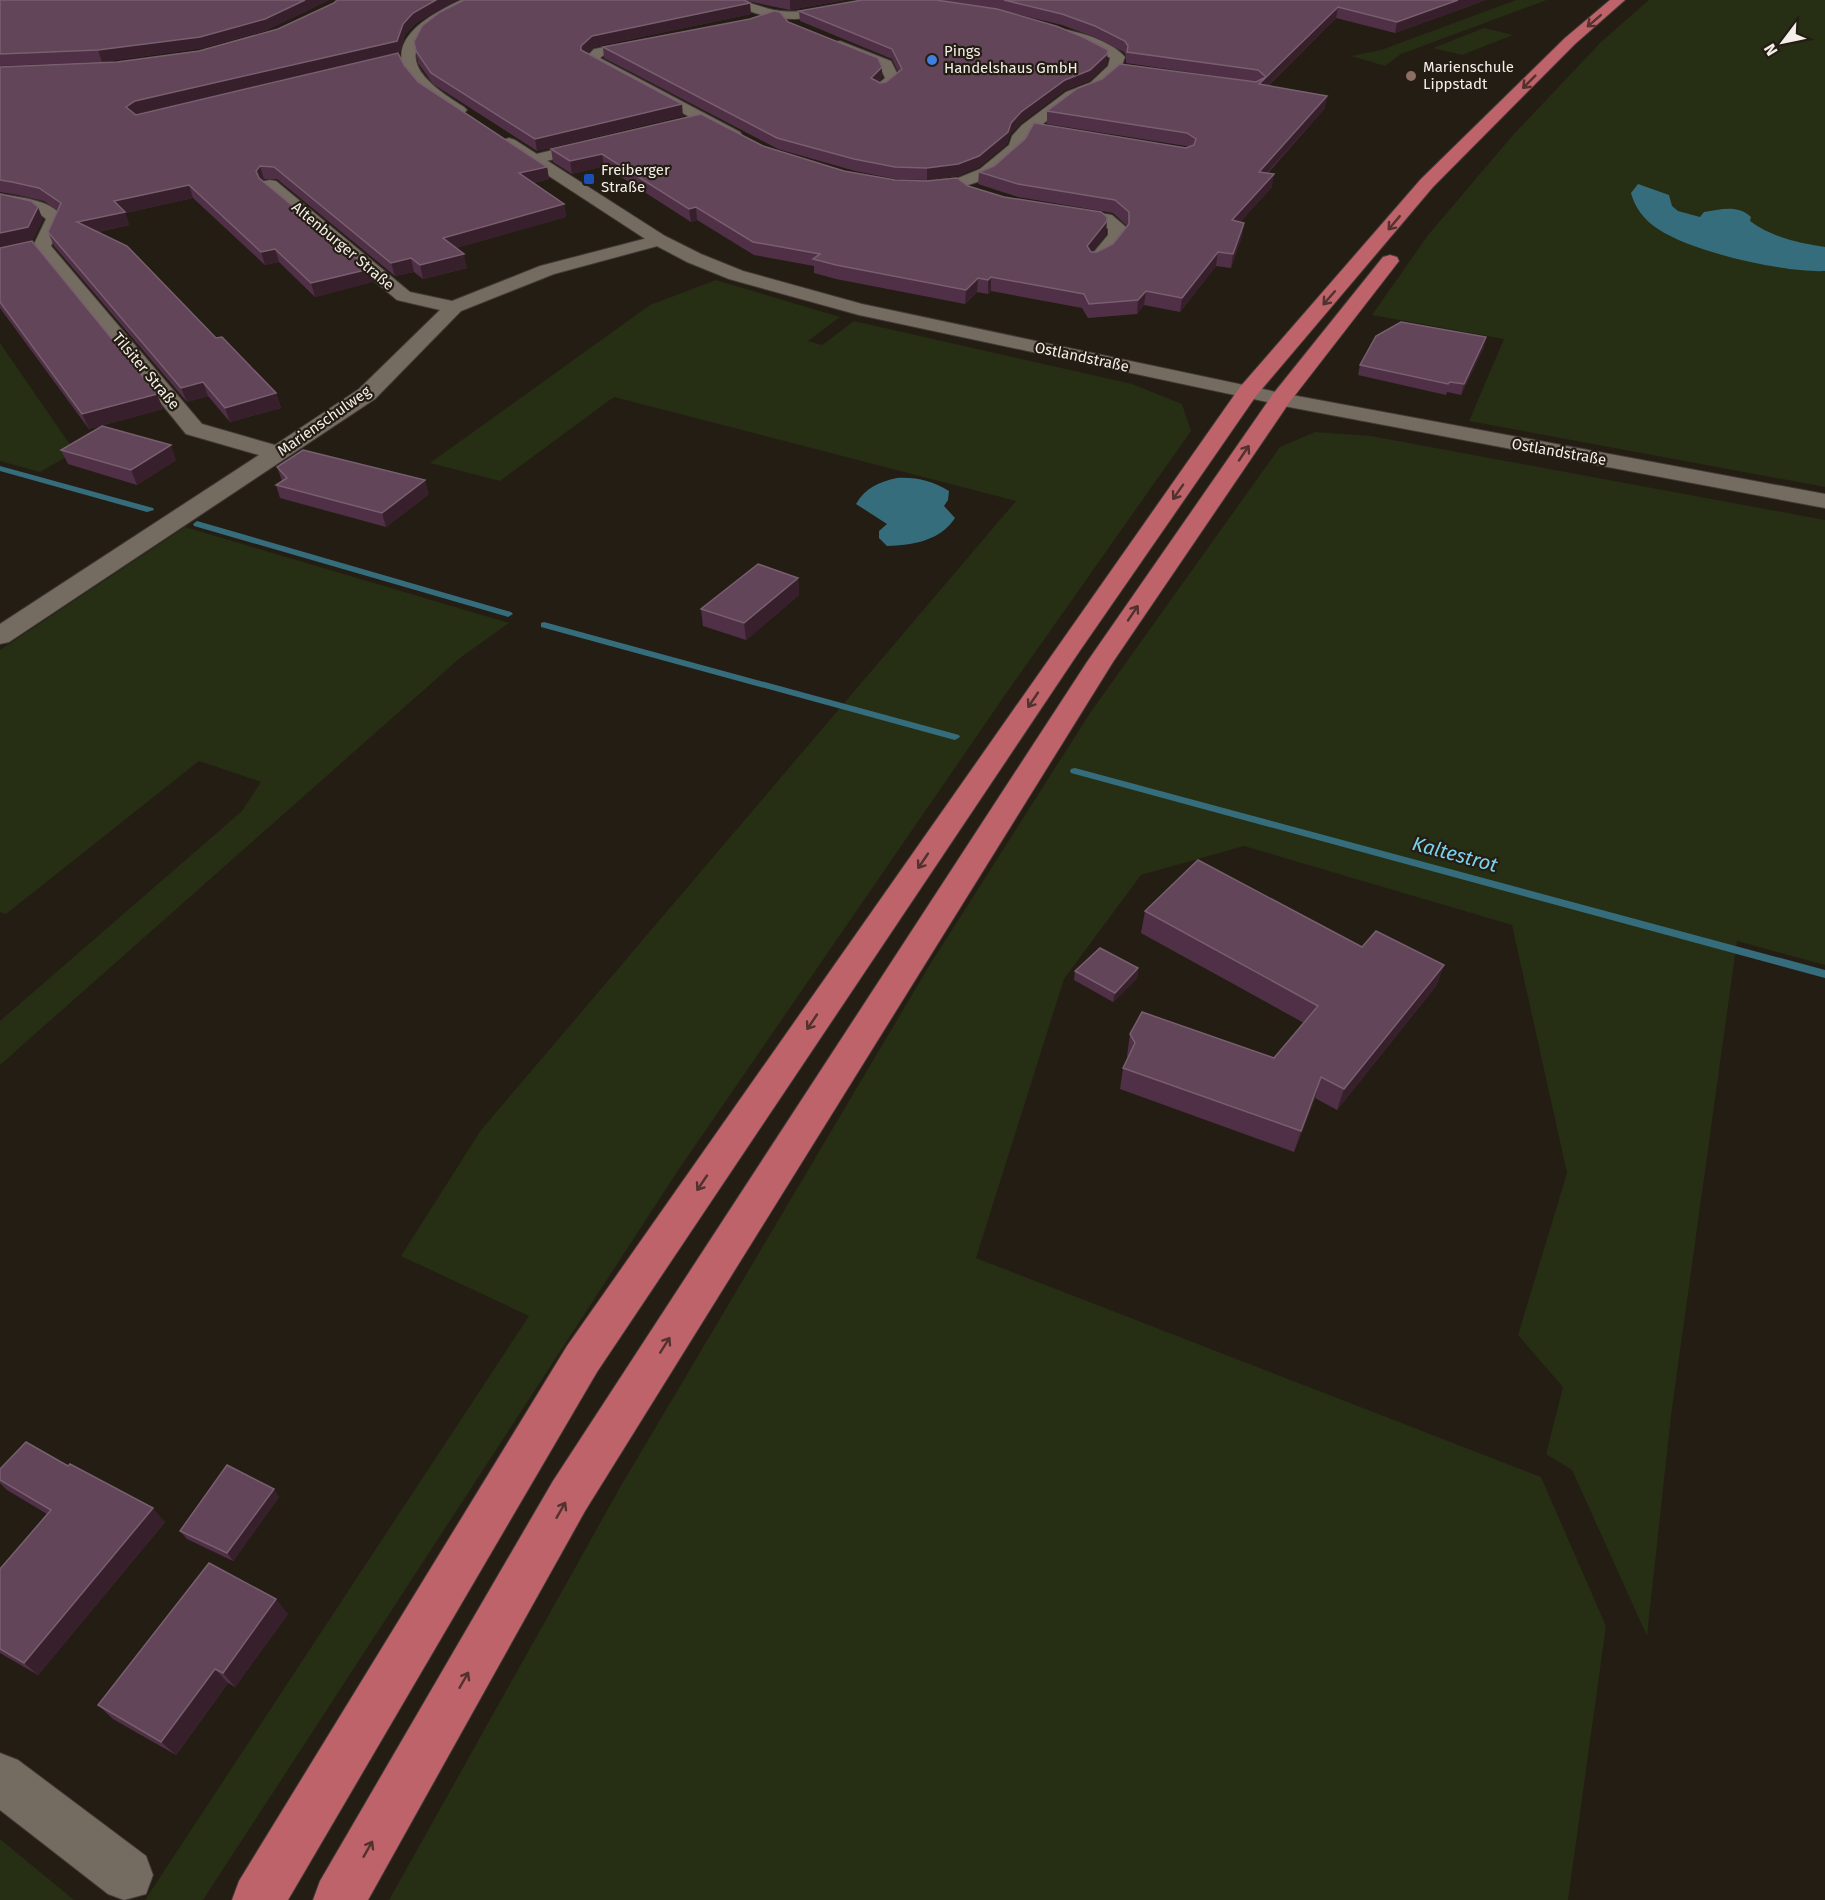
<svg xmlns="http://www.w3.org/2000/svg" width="1825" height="1900" viewBox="0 0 1825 1900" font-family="'Fira Sans',sans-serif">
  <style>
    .green { fill: #262e14 }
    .water { fill: #366d7c }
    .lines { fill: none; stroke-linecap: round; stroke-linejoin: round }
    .stream { fill: #366d7c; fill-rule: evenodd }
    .minor-casing { stroke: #403a35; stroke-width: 2 }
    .tertiary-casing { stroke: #403a35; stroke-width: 2 }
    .secondary-casing { stroke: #403a35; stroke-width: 2 }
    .primary-casing { stroke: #403a35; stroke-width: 2 }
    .minor { fill: #746b61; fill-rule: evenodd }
    .tertiary { fill: #746b61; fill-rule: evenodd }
    .secondary { fill: #746b61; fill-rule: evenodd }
    .primary { fill: #be636a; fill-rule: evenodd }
    .wall { fill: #503047 }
    .shaded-wall { fill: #37202b }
    .building { fill: #624558; stroke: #785f6f; stroke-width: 1.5 }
    .oneway { stroke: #52322e }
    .shop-dot { fill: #3f7fe0; stroke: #241d14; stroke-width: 2 }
    .education-dot { fill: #8d6e63; stroke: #241d14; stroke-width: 2 }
    .transit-dot { fill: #1a4fb4; stroke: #241d14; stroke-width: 2 }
    .labels { text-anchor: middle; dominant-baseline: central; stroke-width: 4.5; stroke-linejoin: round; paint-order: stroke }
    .far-poi-label { font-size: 15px; fill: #f3eee8; stroke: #241d14; text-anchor: start }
    .far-street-label { font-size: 15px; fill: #f3eee8; stroke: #241d14 }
    .water-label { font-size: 20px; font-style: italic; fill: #7ad3ec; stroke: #241d14 }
  </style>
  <rect width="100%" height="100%" fill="#241d14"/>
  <g class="green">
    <polygon points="1516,0 1547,0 1401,54 1385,66 1351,56 1381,50"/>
    <polygon points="1649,0 1825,0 1825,487 1469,421 1504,339 1372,315 1428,235 1513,135 1601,42"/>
    <polygon points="1484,28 1513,35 1462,55 1433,48"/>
    <polygon points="716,280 840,317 808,341 822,345 854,321 1132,384 1182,404 1191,431 1005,695 679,1169 203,1900 145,1900 529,1316 401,1256 481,1130 1016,501 614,397 500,481 430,463 650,305"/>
    <polygon points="0,343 75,452 40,472 0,461"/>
    <polygon points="1315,432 1371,436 1825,520 1825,965 1737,941 1671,1416 1647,1636 1572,1470 1546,1454 1563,1387 1518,1335 1567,1173 1512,925 1244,846 1141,875 1064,979 976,1258 1541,1477 1606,1626 1568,1900 389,1900 622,1484 929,966 1090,713 1280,447"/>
    <polygon points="185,527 509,623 460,658 0,1065 0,1021 242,811 261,782 199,761 6,914 0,912 0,650"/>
    <polygon points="0,1839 74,1900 0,1900"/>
  </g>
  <g class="water">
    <path d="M1638,184L1669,195L1672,206L1678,211L1700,217L1704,212C1720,210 1737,204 1751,217L1750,221C1771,237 1799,243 1825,247V271C1784,273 1692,252 1658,229C1644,220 1635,208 1631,193Z"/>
    <path d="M897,478C917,477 932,481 949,491L948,500L944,506L955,518C940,541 913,545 887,546L879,538V531L887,524L856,504C865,488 879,482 897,478Z"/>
  </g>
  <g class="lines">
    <g class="stream">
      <polygon points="0,466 153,508 154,510 147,512 0,471"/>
      <polygon points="197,521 511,612 513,614 508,617 505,616 194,526 193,524"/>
      <polygon points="544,622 959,735 960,737 955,740 951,739 541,627 541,623"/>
      <polygon points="1075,768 1825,970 1825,978 1071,773 1070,771 1071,769"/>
    </g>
    <defs>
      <g id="minor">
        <path d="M728,0C748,0 756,6 774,10C797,14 820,10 843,4L850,8L848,11C813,20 783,23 749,11C742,8 734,5 728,0Z"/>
        <path d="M1067,30C1086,34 1112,42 1125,57L1120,71L1100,89L1076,98L1034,131C1027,138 1027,145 1022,151C988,186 963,188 918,192L912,191L909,187L912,183L958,178L980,169L1009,145L1012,136L1022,125L1066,92L1090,83L1108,66L1110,58L1097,50L1062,37L1060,34Z"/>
        <polygon points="647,39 654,43 652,46 604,55 600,58 740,132 742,135 740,138 728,138 584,59 594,49"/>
        <polygon points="840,41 891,61 900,79 885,91 875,91 873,88 885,78 880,67 835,48 833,45 835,42"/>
        <polygon points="594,140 600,142 602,145 600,148 534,164 526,159 528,156"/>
        <path d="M270,180L276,181L410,292L452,301L540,266L659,235L665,236L668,240L665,244L554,274L461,311L375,399L9,642L0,644V624L259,455L186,434L33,246L46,219L37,212L0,204V194C22,198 50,199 64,218L51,246L202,424L275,445L359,389L440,310L397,300L264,189L262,185L264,181Z"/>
        <polygon points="1065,207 1112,215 1126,227 1126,236 1104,263 1090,263 1088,259 1108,235 1108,229 1101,223 1059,216 1056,212 1059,208"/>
        <polygon points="0,1753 18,1760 146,1856 153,1875 146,1894 124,1900 108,1894 0,1810"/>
      </g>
      <g id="tertiary">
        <path d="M461,0H479C471,8 456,12 447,18C388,54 423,81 464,107L467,110L464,113L459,115C444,111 427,98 416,86C377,44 425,17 461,0Z"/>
        <polygon points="509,138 515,140 665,236 701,254 743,271 862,304 1281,393 1289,394 1292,399 1289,404 1281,405 859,315 729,279 687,262 653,244 503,146 501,143 503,140"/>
      </g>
      <polygon id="secondary" points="1281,393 1825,494 1825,508 1273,404 1270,399 1273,394"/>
      <g id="primary">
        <polygon points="1610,0 1625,0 1575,44 1433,187 1256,396 1079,652 597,1372 288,1900 232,1900 239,1881 567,1346 1240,387 1421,179 1565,38"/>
        <polygon points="1390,255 1397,257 1399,261 1289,403 1113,662 585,1511 368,1900 313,1900 320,1881 553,1481 1087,662 1273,394 1383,257"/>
      </g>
    </defs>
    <use href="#minor" class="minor-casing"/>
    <use href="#tertiary" class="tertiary-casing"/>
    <use href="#secondary" class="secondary-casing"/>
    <use href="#primary" class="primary-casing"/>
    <use href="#minor" class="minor"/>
    <use href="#tertiary" class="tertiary"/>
    <use href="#secondary" class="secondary"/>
    <use href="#primary" class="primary"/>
  </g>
  <g class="wall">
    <polygon points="0,0 268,30 203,48 102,62 0,66"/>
    <polygon points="464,0 845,0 790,10 747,1 751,14 594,47 587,53 683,116 537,151 433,84 418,63 416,51"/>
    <polygon points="862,0 1486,0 1395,33 1336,18 1268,86 1325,108 1268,173 1272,187 1240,222 1244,223 1242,236 1231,268 1216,266 1180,312 1144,305 1137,314 1088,318 1082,308 991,291 988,294 977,292 965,304 836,279 814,273 814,266 754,255 697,220 691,222 604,166 572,174 553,162 551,149 763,146 844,171 895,180 968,186 1106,234 1092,252 1097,252 1113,244 1127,226 1113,213 1018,197 978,184 979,172 1186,148 1188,147 1186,146 1047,124 1047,111 1256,82 1126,63 1126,56 1124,52 1094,37 1062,25 995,9 1107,60 1106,65 1089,81 1065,90 1021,123 1010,134 1007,144 979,167 957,176 927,180 895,179 855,171 778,149 604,58 603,47 788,22 882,77 878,82 880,83 886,82 898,72 892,59 800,21 799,11"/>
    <polygon points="415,24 405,35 400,52 139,113 136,115 404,65 418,82 547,167 549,179 534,183 564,204 566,217 456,248 467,268 423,279 414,272 395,276 277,179 264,179 262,181 372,282 315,297 279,262 265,265 193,198 125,213 129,225 98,232 276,393 281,408 230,422 208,396 187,402 54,246 48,232 58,211 44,201 18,195 0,192 0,67 117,62"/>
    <polygon points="0,248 157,394 163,409 89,429 0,308"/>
    <polygon points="1484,347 1461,395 1447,392 1446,395 1358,375 1360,365"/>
    <polygon points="61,450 176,460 137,485 68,464"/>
    <polygon points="277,467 429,494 386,527 280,498 276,485 282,481"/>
    <polygon points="798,578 799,595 746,640 703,626 701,609"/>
    <polygon points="1145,911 1362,947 1444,965 1436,986 1337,1110 1315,1098 1294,1152 1120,1089 1123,1068 1128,1058 1127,1056 1130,1034 1274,1058 1304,1023 1141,933"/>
    <polygon points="1138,968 1137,978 1113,1002 1074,980 1075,971"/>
    <polygon points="0,1469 165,1522 38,1675 0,1653 0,1569 47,1514 7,1490 0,1483"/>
    <polygon points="279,1497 233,1561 187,1539 180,1531"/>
    <polygon points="288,1614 235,1687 228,1683 176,1755 113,1719 98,1705"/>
  </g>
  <g class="shaded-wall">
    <polygon points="305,0 330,0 268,30 203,48 102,62 98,50"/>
    <polygon points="436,0 457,0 415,24 405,35 400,52 139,113 130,119 126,107 135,101 403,24 413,13"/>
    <polygon points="790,0 845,0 790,10"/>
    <polygon points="1458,0 1486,0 1395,33 1397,22"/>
    <polygon points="750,3 751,14 594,47 582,57 581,46 592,36"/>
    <polygon points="1338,7 1336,18 1257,96 1259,84"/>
    <polygon points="1108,50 1106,65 1089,81 1065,90 1021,123 1010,134 1007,144 979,167 957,176 927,180 927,168 1011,123 1021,112 1065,80"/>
    <polygon points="882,67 882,77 871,88 871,78"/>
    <polygon points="1327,96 1325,108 1257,184 1259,172"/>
    <polygon points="682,104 683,116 537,151 535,139"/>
    <polygon points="602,154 604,166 572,174 570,161"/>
    <polygon points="260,166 264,179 260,184 256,171"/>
    <polygon points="547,167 549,179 521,186 519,173"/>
    <polygon points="1274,174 1272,187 1230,234 1232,220"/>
    <polygon points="189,185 193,198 125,213 129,225 82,235 77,222 114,201"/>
    <polygon points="564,204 566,217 446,251 443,238"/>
    <polygon points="38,207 43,220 33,240 0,247 0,233"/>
    <polygon points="696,207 697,220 691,222 689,209"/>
    <polygon points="1107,221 1106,234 1086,260 1087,246"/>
    <polygon points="1244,223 1242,236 1231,268 1233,254"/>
    <polygon points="275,249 279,262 265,265 261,252"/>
    <polygon points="1218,252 1216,266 1180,312 1182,298"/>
    <polygon points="464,254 467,268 423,279 420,265"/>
    <polygon points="411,258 414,272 395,276 391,263"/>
    <polygon points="369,269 372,282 315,297 311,283"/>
    <polygon points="991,277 991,291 988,294 988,280"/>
    <polygon points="978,278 977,292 965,304 966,290"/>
    <polygon points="1146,291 1144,305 1137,314 1138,300"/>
    <polygon points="1486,337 1484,347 1461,395 1464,384"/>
    <polygon points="203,382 208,396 187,402 181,388"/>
    <polygon points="276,393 281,408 230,422 225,408"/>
    <polygon points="157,394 163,409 89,429 82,414"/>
    <polygon points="171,445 176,460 137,485 131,470"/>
    <polygon points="425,480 429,494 386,527 382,513"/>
    <polygon points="798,578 799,595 746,640 744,623"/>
    <polygon points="1444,965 1436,986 1337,1110 1344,1089"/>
    <polygon points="1138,968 1137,978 1113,1002 1115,993"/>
    <polygon points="1321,1077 1315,1098 1294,1152 1301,1131"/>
    <polygon points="274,1489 279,1497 233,1561 227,1553"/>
    <polygon points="153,1508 165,1522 38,1675 24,1663"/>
    <polygon points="276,1599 288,1614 235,1687 223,1673"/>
    <polygon points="215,1669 228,1683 176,1755 161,1742"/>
  </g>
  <g class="building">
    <polygon points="0,0 305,0 265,19 200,37 98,50 0,54"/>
    <polygon points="337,0 436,0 413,13 403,24 397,41 135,101 126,107 136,115 398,53 404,65 418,82 547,167 519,173 564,204 443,238 464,254 420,265 411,258 391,263 274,167 260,166 256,171 259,178 369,269 311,283 275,249 261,252 189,185 114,201 125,212 77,222 127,246 216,338 222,337 276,393 225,408 203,382 181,388 48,232 61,203 39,188 12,182 0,180 0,67 117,62 199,51 278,29 334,3"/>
    <polygon points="464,0 744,0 750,3 592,36 581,46 581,50 682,104 535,139 431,73 416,51 414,42 422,26 440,12"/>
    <polygon points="862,0 936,0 997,9 1056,26 1083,37 1108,50 1107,54 1090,70 1065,80 1021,112 1011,123 1008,132 979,156 958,164 927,168 895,167 854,159 777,138 603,47 750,19 774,11 780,12 788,22 878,58 882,67 871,78 880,83 886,82 902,69 892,49 799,11"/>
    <polygon points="1004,0 1458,0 1397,22 1338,7 1259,84 1327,96 1259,172 1274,174 1232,220 1244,223 1233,254 1218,252 1182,298 1146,291 1138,300 1089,304 1084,294 991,277 988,280 978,278 966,290 836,265 813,259 820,254 753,242 696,207 689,209 602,154 570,161 551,149 701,114 763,146 844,171 895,180 927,181 957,178 968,186 1004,197 1101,212 1107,217 1107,221 1087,246 1091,252 1097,252 1113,244 1129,224 1129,212 1115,200 1018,184 979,172 994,166 1025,139 1034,123 1186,148 1194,145 1196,139 1187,133 1047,111 1078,88 1102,79 1120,64 1256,82 1266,77 1258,70 1127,52 1128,46 1125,41 1095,26 1062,14"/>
    <polygon points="0,194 31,201 38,207 28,227 0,233"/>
    <polygon points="32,241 157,394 82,414 0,302 0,248"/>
    <polygon points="1401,322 1486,337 1464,384 1450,382 1448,384 1360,365 1376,336"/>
    <polygon points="102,426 171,445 131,470 61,450"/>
    <polygon points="303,450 425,480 382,513 276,485 287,478 277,467"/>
    <polygon points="758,564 798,578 744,623 701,609"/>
    <polygon points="1198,860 1362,947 1376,931 1444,965 1344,1089 1321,1077 1301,1131 1123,1068 1135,1043 1130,1034 1142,1012 1274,1058 1318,1006 1145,911"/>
    <polygon points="1100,948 1138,968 1115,993 1075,971"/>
    <polygon points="26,1442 68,1466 70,1464 153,1508 24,1663 0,1649 0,1569 51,1510 0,1480 0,1469"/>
    <polygon points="227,1465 274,1489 227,1553 180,1531"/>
    <polygon points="209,1563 276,1599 223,1673 215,1669 161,1742 98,1705"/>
  </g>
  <defs><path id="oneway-shaft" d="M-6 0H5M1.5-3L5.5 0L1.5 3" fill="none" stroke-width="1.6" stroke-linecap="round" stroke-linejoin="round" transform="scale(1.5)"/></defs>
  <g class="oneway">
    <use href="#oneway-shaft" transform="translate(1594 21) rotate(139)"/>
    <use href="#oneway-shaft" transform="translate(1529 82) rotate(135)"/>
    <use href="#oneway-shaft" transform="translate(1394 223) rotate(130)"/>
    <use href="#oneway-shaft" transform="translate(1329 298) rotate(131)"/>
    <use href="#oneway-shaft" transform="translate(1244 453) rotate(-56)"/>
    <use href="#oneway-shaft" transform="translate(1178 492) rotate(125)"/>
    <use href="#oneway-shaft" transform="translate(1133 613) rotate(-56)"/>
    <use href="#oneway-shaft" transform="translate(1033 700) rotate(124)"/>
    <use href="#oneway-shaft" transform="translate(923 861) rotate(124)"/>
    <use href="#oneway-shaft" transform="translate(812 1022) rotate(124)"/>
    <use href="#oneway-shaft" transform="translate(702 1183) rotate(124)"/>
    <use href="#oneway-shaft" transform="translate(665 1345) rotate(-58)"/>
    <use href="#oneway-shaft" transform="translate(561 1510) rotate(-60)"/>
    <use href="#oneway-shaft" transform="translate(464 1680) rotate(-60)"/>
    <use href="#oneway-shaft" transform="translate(368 1849) rotate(-60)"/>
  </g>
  <circle class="shop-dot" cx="932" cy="60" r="6"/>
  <circle class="education-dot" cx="1411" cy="76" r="6"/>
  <rect class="transit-dot" x="583" y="173" width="12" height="12" rx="3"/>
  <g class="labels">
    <g class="far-poi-label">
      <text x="944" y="51">Pings<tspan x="944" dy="17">Handelshaus GmbH</tspan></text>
      <text x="1423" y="67">Marienschule<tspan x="1423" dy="17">Lippstadt</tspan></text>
      <text x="601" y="170">Freiberger<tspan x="601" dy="17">Straße</tspan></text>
    </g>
    <g class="far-street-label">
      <text transform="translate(343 246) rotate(40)">Altenburger Straße</text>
      <text transform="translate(1082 357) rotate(12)">Ostlandstraße</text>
      <text transform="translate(146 371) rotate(50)">Tilsiter Straße</text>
      <text transform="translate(324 421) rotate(-35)">Marienschulweg</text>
      <text transform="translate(1559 452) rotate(10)">Ostlandstraße</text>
    </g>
    <g class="water-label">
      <text transform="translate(1455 854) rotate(15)">Kaltestrot</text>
    </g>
  </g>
  <g transform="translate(1783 42) rotate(238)" stroke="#241d14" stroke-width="4.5" paint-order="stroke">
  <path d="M0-4.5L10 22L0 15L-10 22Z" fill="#f3eee8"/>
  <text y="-9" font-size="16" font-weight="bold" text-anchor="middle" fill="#f3eee8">N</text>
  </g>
</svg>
